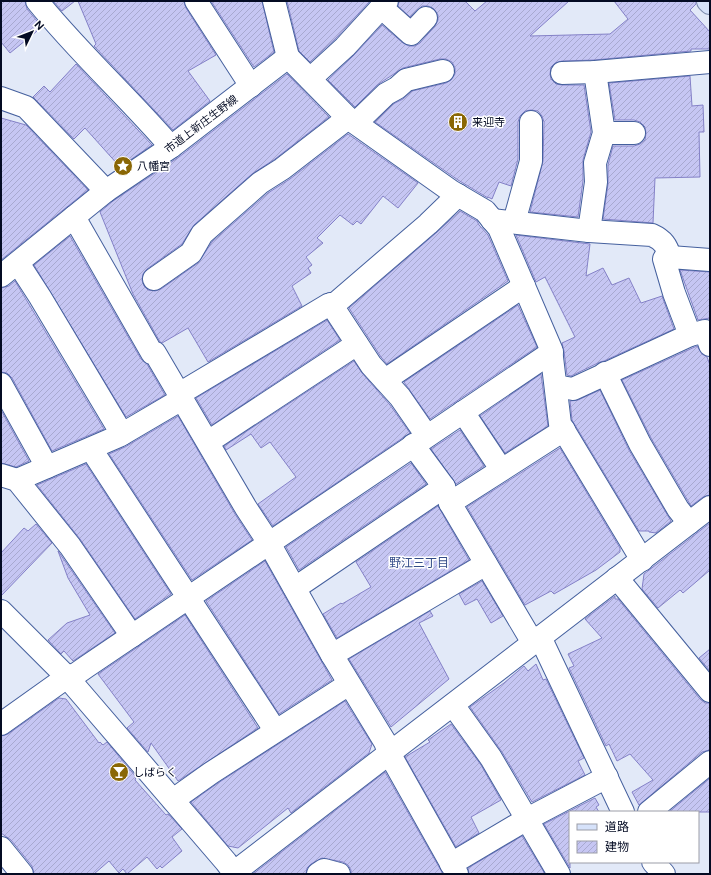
<svg xmlns="http://www.w3.org/2000/svg" width="711" height="875" viewBox="0 0 711 875" font-family="'DM Sans','Noto Sans JP',sans-serif">
  <style>
    .building { fill: url(#building-hatch); stroke: #8481c7 }
    .lines { fill: none; stroke-linecap: round; stroke-linejoin: round }
    .minor-casing { stroke: #45609e; stroke-width: 24 }
    .major-casing { stroke: #7b8aac; stroke-width: 24 }
    .minor { stroke: #fff; stroke-width: 22 }
    .major { stroke: #d6e2fa; stroke-width: 22 }
    .labels { text-anchor: middle; dominant-baseline: central; stroke-width: 3; stroke-linejoin: round; paint-order: stroke }
    .poi-label { font-size: 11px; fill: #040b23; stroke: #fff; text-anchor: start }
    .street-label { font-size: 11px; fill: #040b23; stroke: #fff }
    .neighbourhood-label { font-size: 12px; fill: #344d89; stroke: #fff }
  </style>
  <defs>
    <pattern id="building-hatch" width="6" height="6" patternUnits="userSpaceOnUse"><rect width="6" height="6" fill="#c6c6f3"/><path d="M-1 1l2-2M0 6l6-6M5 7l2-2" fill="none" stroke="#a8a9d0"/></pattern>
  </defs>
  <rect width="100%" height="100%" fill="#e2e9f8"/>
  <g class="building">
    <polygon points="1,1 25,1 27,9 42,27 10,53 1,42"/>
    <polygon points="53,1 75,1 62,11"/>
    <polygon points="78,1 184,1 186,8 216,55 188,71 210,101 173,130 94,46 96,44"/>
    <polygon points="211,1 262,1 274,52 254,67"/>
    <polygon points="287,1 370,1 336,38 310,62 299,51"/>
    <polygon points="399,1 465,1 475,11 487,1 569,1 530,36 610,34 628,19 614,1 696,1 696,4 690,10 710,32 710,49 691,49 691,51 594,60 562,61 555,63 551,67 550,74 551,79 556,84 562,85 584,85 591,132 583,160 583,181 578,217 530,212 543,161 544,122 542,116 538,111 531,110 525,111 520,116 518,122 518,159 511,186 499,182 492,199 488,197 488,198 458,180 375,122 393,104 403,99 412,91 446,83 451,80 455,74 455,68 452,62 446,59 440,59 403,68 377,85 355,107 328,80 354,55 382,25 403,43 409,46 415,46 420,43 435,26 438,20 438,15 434,9 428,6 422,6 410,17 398,6"/>
    <polygon points="76,64 152,145 120,167 85,128 74,139 33,97 44,86 50,92"/>
    <polygon points="287,74 329,117 275,159 252,174 194,225 182,244 147,269 143,274 142,280 144,286 148,290 155,291 161,289 198,263 212,242 268,193 290,179 348,134 418,183 398,208 383,196 361,224 357,221 353,225 340,215 317,238 323,243 306,257 312,265 308,268 311,273 292,286 302,306 208,362 188,328 162,343 160,342 133,294 100,212 113,201 179,157"/>
    <polygon points="690,76 692,106 703,105 704,132 699,132 700,177 655,178 653,223 603,219 608,184 608,165 613,146 634,146 640,144 645,140 646,133 645,127 640,122 634,120 615,120 609,83"/>
    <polygon points="1,118 26,125 88,190 1,260"/>
    <polygon points="460,211 477,221 479,225 488,235 508,281 387,364 381,357 349,308 436,233"/>
    <polygon points="516,235 590,244 586,276 603,268 612,285 629,278 641,303 662,296 674,329 604,361 600,362 571,376 567,375 564,351 562,343 575,337 545,277 536,282"/>
    <polygon points="70,236 141,359 147,364 165,395 126,417 34,265"/>
    <polygon points="680,270 710,272 710,318 698,320"/>
    <polygon points="15,281 104,429 52,451 12,378 7,373 1,372 1,288 9,286"/>
    <polygon points="518,305 537,347 430,419 404,382"/>
    <polygon points="327,320 340,340 212,425 196,398"/>
    <polygon points="697,346 702,354 707,357 710,365 710,495 703,497 691,506 651,438 622,380"/>
    <polygon points="354,361 362,373 390,405 410,433 273,526 258,504 296,477 270,442 261,448 251,434 226,450 224,446"/>
    <polygon points="541,374 548,426 505,453 480,416"/>
    <polygon points="600,390 629,450 671,521 656,533 649,532 649,531 639,531 572,420 570,401 578,400"/>
    <polygon points="1,410 29,461 16,467 1,463"/>
    <polygon points="178,416 235,514 252,540 192,580 109,454 125,447"/>
    <polygon points="460,430 484,466 456,484 431,449"/>
    <polygon points="560,448 620,548 620,552 596,570 554,594 551,591 525,605 467,507"/>
    <polygon points="411,463 426,484 299,570 286,547"/>
    <polygon points="86,464 171,594 135,619 80,539 37,485"/>
    <polygon points="438,506 469,560 337,638 323,614 341,603 342,604 371,587 356,562"/>
    <polygon points="710,523 710,570 683,593 680,590 658,608 642,589 644,574"/>
    <polygon points="36,524 52,543 1,596 1,553 24,528 28,531"/>
    <polygon points="58,551 115,633 73,661 64,651 61,654 48,640 67,623 90,615 68,578"/>
    <polygon points="265,561 332,680 279,714 206,601"/>
    <polygon points="482,581 503,616 491,623 477,599 465,605 459,594"/>
    <polygon points="615,596 615,599 618,599 700,699 705,703 710,703 710,750 702,752 639,805 632,792 653,780 630,754 617,761 609,744 606,746 569,668 574,666 568,654 602,638 585,619"/>
    <polygon points="430,611 433,616 419,623 449,679 391,727 349,659"/>
    <polygon points="185,615 258,728 178,781 151,743 148,752 127,728 134,722 98,674"/>
    <polygon points="710,649 710,671 699,658"/>
    <polygon points="536,664 543,680 546,679 584,758 578,761 585,775 532,802 502,752 470,707 504,683 524,666 528,671"/>
    <polygon points="59,698 66,699 99,743 100,742 103,745 107,742 136,777 135,780 166,815 168,814 182,829 172,837 182,851 162,868 160,866 157,869 147,857 127,874 123,869 119,873 109,861 94,874 34,874 32,866 11,840 1,833 1,736 8,734"/>
    <polygon points="345,701 372,744 369,753 291,813 288,808 238,848 228,846 191,802 218,783"/>
    <polygon points="451,724 481,765 501,800 471,817 479,833 456,847 405,757 430,742 428,740"/>
    <polygon points="385,772 443,874 351,874 351,870 348,865 343,862 322,858 311,864 307,868 306,874 253,874"/>
    <polygon points="710,778 710,812 669,812"/>
    <polygon points="595,798 599,805 596,807 599,812 570,812 570,868 544,824"/>
    <polygon points="522,836 545,874 469,874 468,868"/>
  </g>
  <g class="lines">
    <defs>
      <g id="minor">
        <path d="M37,1C79,53 128,97 171,147"/>
        <polyline points="196,1 251,86"/>
        <polyline points="274,1 288,57"/>
        <polyline points="381,7 411,34 426,18"/>
        <polyline points="562,73 595,72 710,62"/>
        <polyline points="310,79 345,47 387,1"/>
        <polyline points="1,98 26,107 106,191"/>
        <polyline points="356,123 386,94 397,88 406,80 443,71"/>
        <polyline points="604,133 634,133"/>
        <polyline points="74,217 152,353 155,353 246,508 269,543 332,655 385,742 389,753 457,874"/>
        <path d="M492,220L589,231L652,235C663,240 667,246 670,257"/>
        <polyline points="514,222 531,161 531,122"/>
        <polyline points="589,231 596,182 595,163 604,133 595,72"/>
        <polyline points="18,263 40,297 122,434"/>
        <polyline points="1,276 106,191 171,147 288,57 348,118 451,191 485,211 499,228 551,349 560,424 642,560"/>
        <polyline points="154,279 191,253 202,234 260,183 282,169 348,118"/>
        <polyline points="331,304 371,365 400,397 427,436"/>
        <polyline points="690,335 674,293 664,259 670,257 710,260"/>
        <polyline points="605,373 640,444 678,509 689,523"/>
        <polyline points="385,380 524,286"/>
        <polyline points="1,384 47,467"/>
        <polyline points="556,386 573,389 690,335 705,331 710,345"/>
        <polyline points="179,394 328,305 336,303 428,224 458,195"/>
        <polyline points="463,412 501,469"/>
        <polyline points="208,442 357,344"/>
        <polyline points="413,445 444,487 450,503 533,643"/>
        <polyline points="91,449 275,730"/>
        <polyline points="1,475 17,480 70,546 132,636"/>
        <polyline points="17,480 119,436 182,399"/>
        <polyline points="450,503 564,430"/>
        <polyline points="617,578 710,691"/>
        <polyline points="294,587 304,582 444,487"/>
        <polyline points="1,611 67,677 226,862 235,874"/>
        <polyline points="540,637 623,812"/>
        <polyline points="332,655 486,564"/>
        <polyline points="453,705 491,758 559,874"/>
        <polyline points="1,724 67,677 76,674 86,667 552,352"/>
        <polyline points="173,800 211,773 349,684"/>
        <polyline points="649,812 710,762"/>
        <polyline points="1,848 22,874"/>
        <polyline points="653,862 664,874"/>
        <polyline points="451,864 527,819 607,777"/>
        <polyline points="232,874 710,507"/>
        <polyline points="318,874 324,870 339,874"/>
      </g>
      <polyline id="major" points="708,1 710,3"/>
    </defs>
    <use href="#minor" class="minor-casing"/>
    <use href="#major" class="major-casing"/>
    <use href="#minor" class="minor"/>
    <use href="#major" class="major"/>
  </g>
  <defs>
    <symbol id="building-disc" viewBox="-11 -11 22 22"><circle r="9.5" fill="#8a6705" stroke="#fff"/><path d="M-4-6H4V6H1V3H-1V6H-4ZM-2.5-4.3h1.7v1.8h-1.7ZM.8-4.3h1.7v1.8H.8ZM-2.5-1h1.7V.8h-1.7ZM.8-1h1.7V.8H.8Z" fill="#fff"/></symbol>
    <symbol id="sight-disc" viewBox="-11 -11 22 22"><circle r="9.5" fill="#8a6705" stroke="#fff"/><path d="M0-6L1.8-2.2L6-1.7L2.9 1.2L3.7 5.4L0 3.3L-3.7 5.4L-2.9 1.2L-6-1.7L-1.8-2.2Z" fill="#fff"/></symbol>
    <symbol id="bar-disc" viewBox="-11 -11 22 22"><circle r="9.5" fill="#8a6705" stroke="#fff"/><path d="M-6-5H6L.8 .8V4.5H3.5V6h-7V4.5H-.8V.8Z" fill="#fff"/></symbol>
  </defs>
  <g fill-rule="evenodd">
    <use href="#building-disc" x="447" y="111" width="22" height="22"/>
    <use href="#sight-disc" x="112" y="155" width="22" height="22"/>
    <use href="#bar-disc" x="108" y="761" width="22" height="22"/>
  </g>
  <g class="labels">
    <g class="poi-label">
      <text x="472" y="122">来迎寺</text>
      <text x="137" y="166">八幡宮</text>
      <text x="133" y="772">しばらく</text>
    </g>
    <g class="street-label">
      <text transform="translate(201 124) rotate(-37)">市道上新庄生野線</text>
    </g>
    <g class="neighbourhood-label">
      <text x="419" y="563">野江三丁目</text>
    </g>
  </g>
  <rect width="711" height="875" fill="none" stroke="#040b23" stroke-width="4"/>
  <rect x="569" y="811" width="130" height="52" fill="#ffffff" stroke="#9b9da7"/>
  <rect x="577" y="824" width="20" height="6" fill="#d6e2fa" stroke="#9b9da7"/>
  <text x="605" y="831" font-size="12" fill="#040b23">道路</text>
  <rect x="577" y="841" width="20" height="12" fill="url(#building-hatch)" stroke="#9b9da7"/>
  <text x="605" y="851" font-size="12" fill="#040b23">建物</text>
  <g transform="translate(32 32) rotate(47)" stroke="#ffffff" stroke-width="3" paint-order="stroke">
  <path d="M0-3L7 15L0 10L-7 15Z" fill="#040b23"/>
  <text y="-6" font-size="11" font-weight="bold" text-anchor="middle" fill="#040b23">N</text>
  </g>
</svg>
